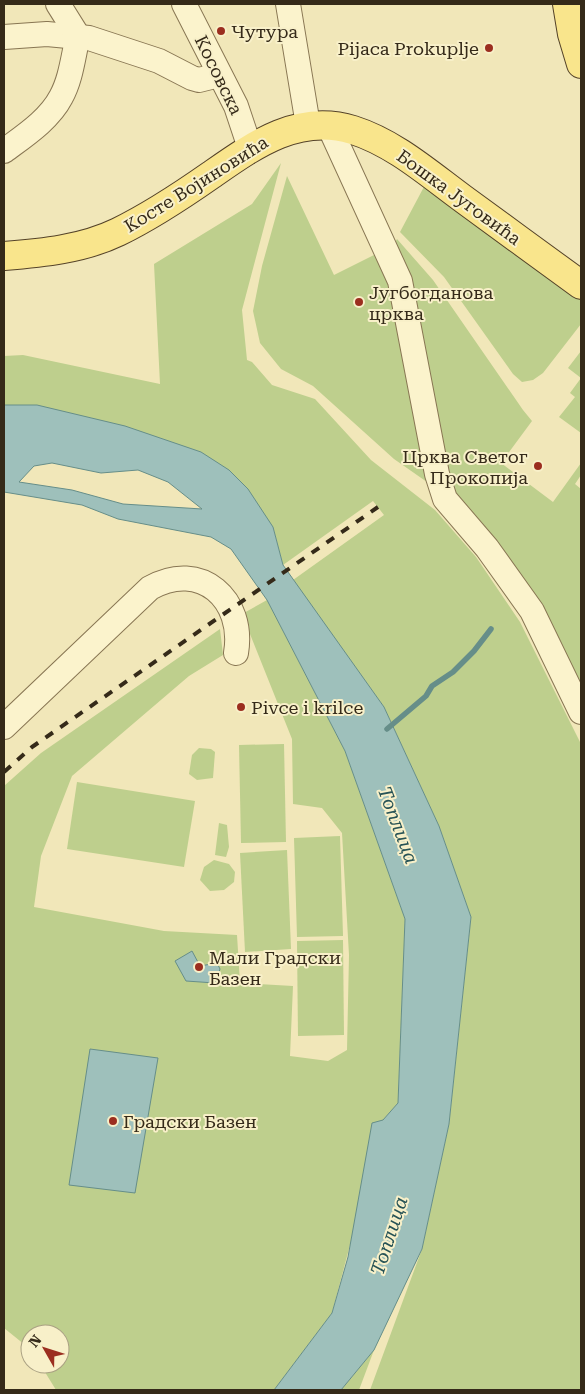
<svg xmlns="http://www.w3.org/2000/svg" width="585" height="1394" viewBox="0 0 585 1394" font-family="'Roboto Serif',serif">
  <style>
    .green { fill: #becf8d }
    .water { fill: #9ec0bb; stroke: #668e89; fill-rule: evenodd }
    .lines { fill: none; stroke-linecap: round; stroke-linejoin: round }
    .stream { stroke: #668e89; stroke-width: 5.5 }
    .minor-casing { stroke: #887653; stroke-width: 26 }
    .major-casing { stroke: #544228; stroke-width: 30 }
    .minor { stroke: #fbf3cc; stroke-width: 24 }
    .major { stroke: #f9e58c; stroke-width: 28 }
    .rail { stroke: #352a19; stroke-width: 4; stroke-dasharray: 9 9; stroke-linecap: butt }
    .poi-dot { fill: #9b2e1f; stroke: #f8f0c9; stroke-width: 2 }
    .labels { text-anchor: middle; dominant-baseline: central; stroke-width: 4; stroke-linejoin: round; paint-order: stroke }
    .poi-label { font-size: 18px; fill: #352a19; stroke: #f8f0c9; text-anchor: start }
    .street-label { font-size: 18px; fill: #352a19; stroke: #f8f0c9 }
    .water-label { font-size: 19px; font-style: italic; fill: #275356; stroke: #f8f0c9 }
  </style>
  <rect width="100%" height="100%" fill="#f1e7b9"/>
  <g class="green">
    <polygon points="281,163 242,310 247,360 252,362 272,385 315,399 371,460 435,510 476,557 520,622 581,744 581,1390 370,1390 422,1249 449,1124 471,917 439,826 384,707 293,580 384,515 373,501 283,565 273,527 37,405 4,405 4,356 23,355 160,384 154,264 252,204"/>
    <polygon points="287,176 334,275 382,251 437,489 394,459 313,386 281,369 260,343 253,311 262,266"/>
    <polygon points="426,183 581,293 581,324 543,373 533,380 522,382 513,374 444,277 400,232"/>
    <polygon points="397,239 433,280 523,410 532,421 501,463 553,502 581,463 581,475 575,484 581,489 581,690 452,490 394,244"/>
    <polygon points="581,351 581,433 559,417 575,397 570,393 581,378 568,368"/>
    <polygon points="267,600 345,751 405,919 398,1103 383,1120 332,1313 274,1390 56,1390 40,1364 60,1364 60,1334 30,1334 30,1349 4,1328 4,786 41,753 220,629 223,655 189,676 72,776 41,856 34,907 164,931 237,935 240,983 293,986 290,1056 328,1061 347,1050 349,955 342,833 322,808 293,804 292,739 242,614"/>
    <polygon points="284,744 286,842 241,843 239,745"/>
    <polygon points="199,748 211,749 215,752 213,778 197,780 189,774 192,755"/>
    <polygon points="77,782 195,801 184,867 67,849"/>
    <polygon points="219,823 227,825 229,847 226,857 215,855"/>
    <polygon points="340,836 343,936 297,937 294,838"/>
    <polygon points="287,850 291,949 245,952 240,853"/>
    <polygon points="214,860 229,864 235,872 234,882 224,890 210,891 200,880 204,867"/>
    <polygon points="343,940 344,1035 298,1036 297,941"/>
    <polygon points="374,1350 359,1390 341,1390"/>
  </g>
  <g class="water">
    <path d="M4,405H37L125,426L201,452L229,470L248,489L273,527L283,565L384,707L439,826L471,917L449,1124L422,1249L374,1350L341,1390H274L332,1313L348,1257L372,1123L383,1120L398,1103L405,919L345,751L267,600L231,549L211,537L118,519L82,505L4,492ZM52,463L101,473L138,470L168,482L202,509L123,504L72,490L19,482L34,466Z"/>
    <polygon points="192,951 200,966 217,963 220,969 215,983 186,981 175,961"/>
    <polygon points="90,1049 158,1058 135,1193 69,1185"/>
  </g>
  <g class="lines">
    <polyline class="stream" points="387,729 426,696 432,686 453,672 474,651 491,629"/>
    <defs>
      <g id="minor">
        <polyline points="184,4 236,106 250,148"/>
        <polyline points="288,4 308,125"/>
        <polyline points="4,37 47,34 89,38 159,61 192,78 199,80 219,75"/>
        <polyline points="329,126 400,281 437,474 445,499 487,548 532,611 581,712"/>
        <path d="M4,151C24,136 49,120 61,97C71,79 73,57 78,36L58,4"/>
        <path d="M4,727L150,588C201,559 245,600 236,653"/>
      </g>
      <g id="major">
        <polyline points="567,4 572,34 581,64"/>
        <path d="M4,256C42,253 83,249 118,232C151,216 181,196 211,175C254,145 298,113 353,130C394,143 428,173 462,198C502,227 541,256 581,285"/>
      </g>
    </defs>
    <use href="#minor" class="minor-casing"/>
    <use href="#major" class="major-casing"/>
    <use href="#minor" class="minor"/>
    <use href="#major" class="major"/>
    <polyline class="rail" points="4,772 32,747 378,507"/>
  </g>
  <g class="poi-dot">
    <circle cx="221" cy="31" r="5"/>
    <circle cx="489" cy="48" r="5"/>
    <circle cx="359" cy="302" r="5"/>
    <circle cx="538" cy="466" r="5"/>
    <circle cx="241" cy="707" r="5"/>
    <circle cx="199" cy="967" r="5"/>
    <circle cx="113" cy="1121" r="5"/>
  </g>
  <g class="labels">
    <g class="poi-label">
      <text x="231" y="31">Чутура</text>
      <text x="479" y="48" text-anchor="end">Pijaca Prokuplje</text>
      <text x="369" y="292">Југбогданова<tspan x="369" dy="21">црква</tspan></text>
      <text x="528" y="456" text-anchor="end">Црква Светог<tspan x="528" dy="21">Прокопија</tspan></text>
      <text x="251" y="707">Pivce i krilce</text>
      <text x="209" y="957">Мали Градски<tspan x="209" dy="21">Базен</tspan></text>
      <text x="123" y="1121">Градски Базен</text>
    </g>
    <g class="street-label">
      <text transform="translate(219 75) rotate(64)">Косовска</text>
      <text transform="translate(196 184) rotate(-32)">Косте Војиновића</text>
      <text transform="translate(459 197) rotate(36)">Бошка Југовића</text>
    </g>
    <g class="water-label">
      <text transform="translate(398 825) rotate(69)">Топлица</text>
      <text transform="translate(389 1236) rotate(-72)">Топлица</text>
    </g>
  </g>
  <rect width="585" height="1394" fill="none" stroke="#352a19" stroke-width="10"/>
  <g transform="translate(45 1349) rotate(309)"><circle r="24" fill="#f8f0c9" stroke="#aaa183"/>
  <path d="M0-4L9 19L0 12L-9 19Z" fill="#9b2e1f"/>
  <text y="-8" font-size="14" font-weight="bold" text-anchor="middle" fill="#352a19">N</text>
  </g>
</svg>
